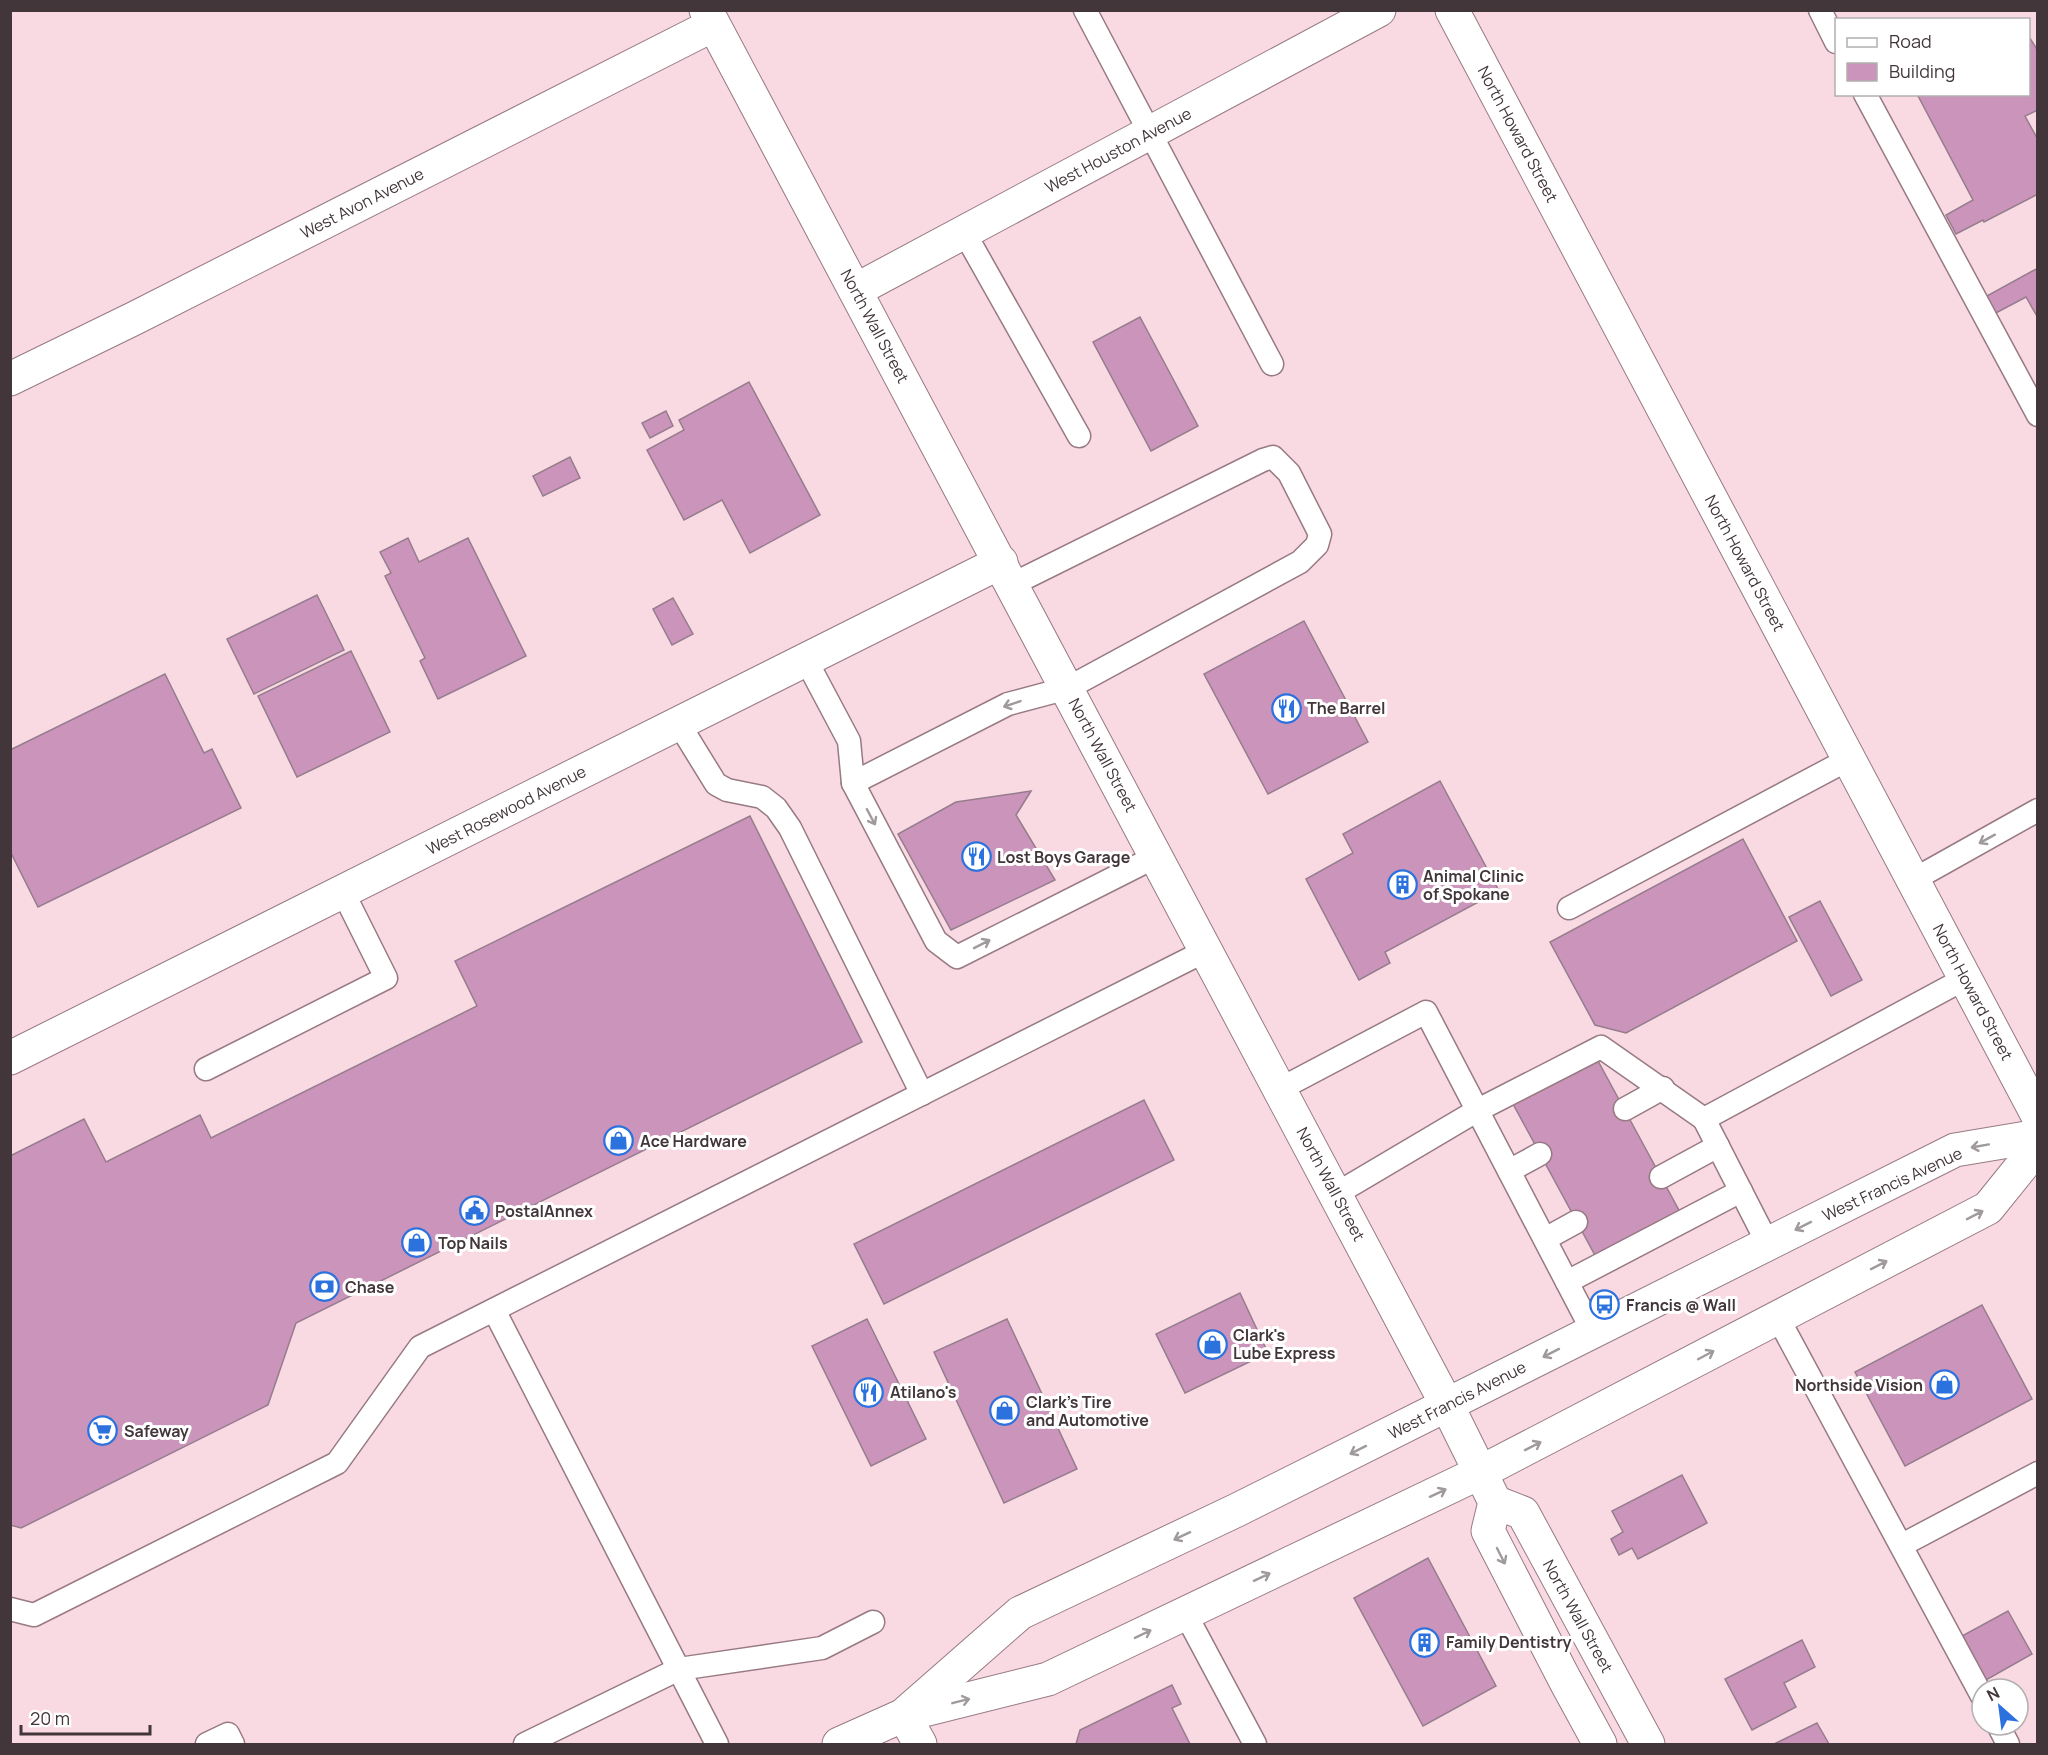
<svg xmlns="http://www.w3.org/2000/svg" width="2048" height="1755" viewBox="0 0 2048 1755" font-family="Manrope,sans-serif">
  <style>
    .building { fill: #cb94ba; stroke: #957d8d; stroke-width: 1.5 }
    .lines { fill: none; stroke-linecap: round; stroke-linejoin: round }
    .lane-casing { stroke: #977a83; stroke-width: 25 }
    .street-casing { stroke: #977a83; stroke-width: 35 }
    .secondary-casing { stroke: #977a83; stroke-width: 35 }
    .primary-casing { stroke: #977a83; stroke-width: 35 }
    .lane { stroke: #fff; stroke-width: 22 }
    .street { stroke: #fff; stroke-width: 33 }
    .secondary { stroke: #fff; stroke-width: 33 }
    .primary { stroke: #fff; stroke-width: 33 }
    .oneway { stroke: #a09a9c }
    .labels { text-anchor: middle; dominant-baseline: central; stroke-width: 6; stroke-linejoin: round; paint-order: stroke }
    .street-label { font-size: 16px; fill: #42363a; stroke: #fff }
    .poi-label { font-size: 16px; font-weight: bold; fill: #42363a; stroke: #fff; text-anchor: start }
  </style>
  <rect width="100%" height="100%" fill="#f9d9e2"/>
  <g class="building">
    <polygon points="2028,35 2038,51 2038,110 2025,116 2038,140 2038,194 1984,222 1983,220 1956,234 1946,215 1973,200 1917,94 2028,94"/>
    <polygon points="2038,268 2038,318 2026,297 1994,314 1985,297"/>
    <polygon points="1140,317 1198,426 1151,451 1093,342"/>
    <polygon points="749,382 820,515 750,553 722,500 684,520 647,450 684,430 679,420"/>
    <polygon points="666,411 673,426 650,438 642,423"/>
    <polygon points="570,457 580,478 543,496 533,476"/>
    <polygon points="408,538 419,562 468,538 526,656 438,699 420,661 425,658 385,576 391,573 380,552"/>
    <polygon points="317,595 344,650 254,694 227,639"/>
    <polygon points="673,598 693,634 672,645 653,609"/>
    <polygon points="1304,621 1368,742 1268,794 1204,674"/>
    <polygon points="351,651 390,732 297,777 258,696"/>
    <polygon points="165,674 204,753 212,749 241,808 38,907 10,851 10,750"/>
    <polygon points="1440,781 1499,891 1385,952 1390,963 1359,980 1306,879 1353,853 1343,834"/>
    <polygon points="1031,791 1016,815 1055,880 951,930 898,834 956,802"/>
    <polygon points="750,816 862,1042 296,1323 268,1405 21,1528 10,1525 10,1156 84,1119 106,1162 200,1115 211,1138 477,1006 455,961"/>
    <polygon points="1743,839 1797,941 1626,1033 1595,1025 1550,942"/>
    <polygon points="1820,901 1862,980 1831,996 1789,917"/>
    <polygon points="1597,1059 1681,1214 1597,1259 1513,1104"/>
    <polygon points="1144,1100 1174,1160 884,1304 854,1244"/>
    <polygon points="1240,1293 1268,1353 1185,1393 1156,1334"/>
    <polygon points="1982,1305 2032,1399 1905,1466 1855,1372"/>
    <polygon points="867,1319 926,1439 871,1466 812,1346"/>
    <polygon points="1007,1319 1077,1469 1004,1503 934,1352"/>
    <polygon points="1682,1475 1707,1523 1638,1559 1632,1548 1619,1555 1611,1539 1623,1532 1612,1511"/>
    <polygon points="1428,1558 1496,1686 1423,1726 1354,1598"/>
    <polygon points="2008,1611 2032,1654 1986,1680 1962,1636"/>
    <polygon points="1802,1640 1815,1667 1784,1683 1796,1707 1752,1730 1725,1679"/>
    <polygon points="1172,1685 1181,1704 1172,1708 1190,1744 1076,1744 1080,1730"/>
    <polygon points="1817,1723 1829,1744 1774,1744"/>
  </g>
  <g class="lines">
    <defs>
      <g id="lane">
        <polyline points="1085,10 1272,364"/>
        <polyline points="1820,10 1836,42"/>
        <polyline points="1865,94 2038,415"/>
        <polyline points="964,232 1079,436"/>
        <polyline points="1013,584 1263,460 1273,457 1289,473 1320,534 1317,545 1300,562 1068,688 1008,704 853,783 936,941 957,957 1157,856"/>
        <polyline points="806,660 849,741 853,783"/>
        <polyline points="679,724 716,784 727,790 762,797 776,808 790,828 922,1094"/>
        <polyline points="1913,880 2038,810"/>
        <polyline points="1569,908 1849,759"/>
        <polyline points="206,1069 386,978 343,892"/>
        <polyline points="1280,1089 1426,1012 1593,1332"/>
        <polyline points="1625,1109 1663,1088"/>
        <polyline points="1509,1171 1540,1154"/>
        <polyline points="1661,1177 1718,1146"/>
        <polyline points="1336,1194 1478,1110 1601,1047 1704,1119"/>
        <polyline points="1545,1239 1576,1222"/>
        <polyline points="1768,1244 1704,1119 1966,978"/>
        <polyline points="1567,1282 1741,1191"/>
        <polyline points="494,1310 717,1744"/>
        <polyline points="1778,1318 1982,1696"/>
        <polyline points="1902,1545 2038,1473"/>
        <polyline points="10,1609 34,1615 337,1463 420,1347 1207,950"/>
        <polyline points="1185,1613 1255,1744"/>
        <polyline points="1998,1725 2008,1744"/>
        <polyline points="207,1744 228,1734 233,1744"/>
        <polyline points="525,1744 679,1669 822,1648 873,1622"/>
      </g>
      <g id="street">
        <polyline points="1452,10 2038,1116"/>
        <polyline points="856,290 1379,10"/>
        <polyline points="10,379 135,318 713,25"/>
        <polyline points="10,1058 1001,562"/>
        <polyline points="904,1715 920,1744"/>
      </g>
      <g id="secondary">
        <polyline points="706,10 1447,1405 1495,1502 1488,1531 1565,1680 1600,1744"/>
        <polyline points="1495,1502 1523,1513 1648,1744"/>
      </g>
      <g id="primary">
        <polyline points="907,1712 1020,1613 1237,1510 1955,1150 2038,1136"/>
        <polyline points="839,1744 904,1715 1048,1679 1481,1472 1988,1208 2038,1146"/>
      </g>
    </defs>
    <use href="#lane" class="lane-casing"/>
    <use href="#street" class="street-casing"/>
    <use href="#secondary" class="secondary-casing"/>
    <use href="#primary" class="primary-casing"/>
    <use href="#lane" class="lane"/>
    <use href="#street" class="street"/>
    <use href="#secondary" class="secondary"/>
    <use href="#primary" class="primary"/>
  </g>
  <defs><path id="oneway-shaft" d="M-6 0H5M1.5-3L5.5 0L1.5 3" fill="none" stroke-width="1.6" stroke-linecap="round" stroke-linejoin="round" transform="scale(1.5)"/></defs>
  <g class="oneway">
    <use href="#oneway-shaft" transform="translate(1012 704) rotate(161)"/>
    <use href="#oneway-shaft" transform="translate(871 817) rotate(62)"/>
    <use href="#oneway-shaft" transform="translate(1987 839) rotate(151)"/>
    <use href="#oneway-shaft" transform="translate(982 944) rotate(-27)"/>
    <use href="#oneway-shaft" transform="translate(1980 1146) rotate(170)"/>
    <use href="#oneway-shaft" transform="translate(1975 1215) rotate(-27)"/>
    <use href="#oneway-shaft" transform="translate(1803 1226) rotate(153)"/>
    <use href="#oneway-shaft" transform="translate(1879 1265) rotate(-27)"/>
    <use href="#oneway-shaft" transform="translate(1551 1353) rotate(153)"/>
    <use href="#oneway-shaft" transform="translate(1706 1355) rotate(-28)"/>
    <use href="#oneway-shaft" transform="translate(1533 1446) rotate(-27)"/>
    <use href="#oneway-shaft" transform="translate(1358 1450) rotate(153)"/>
    <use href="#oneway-shaft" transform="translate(1438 1493) rotate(-25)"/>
    <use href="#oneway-shaft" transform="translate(1182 1536) rotate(155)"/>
    <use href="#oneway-shaft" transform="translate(1501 1556) rotate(63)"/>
    <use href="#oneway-shaft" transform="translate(1262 1577) rotate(-25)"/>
    <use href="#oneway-shaft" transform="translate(1143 1634) rotate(-26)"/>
    <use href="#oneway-shaft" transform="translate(961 1701) rotate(-14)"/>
  </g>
  <defs>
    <symbol id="restaurant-ring" viewBox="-11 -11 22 22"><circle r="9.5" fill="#fff" stroke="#2c72df" stroke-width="1.5"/><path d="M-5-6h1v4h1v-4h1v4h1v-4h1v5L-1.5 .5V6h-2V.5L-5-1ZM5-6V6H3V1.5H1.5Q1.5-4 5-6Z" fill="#2c72df"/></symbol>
    <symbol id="building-ring" viewBox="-11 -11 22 22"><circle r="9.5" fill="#fff" stroke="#2c72df" stroke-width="1.5"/><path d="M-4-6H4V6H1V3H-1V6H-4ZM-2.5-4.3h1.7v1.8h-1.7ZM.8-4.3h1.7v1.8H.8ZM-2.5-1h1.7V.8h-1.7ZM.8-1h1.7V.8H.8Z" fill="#2c72df"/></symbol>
    <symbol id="shop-ring" viewBox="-11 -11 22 22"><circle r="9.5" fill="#fff" stroke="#2c72df" stroke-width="1.5"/><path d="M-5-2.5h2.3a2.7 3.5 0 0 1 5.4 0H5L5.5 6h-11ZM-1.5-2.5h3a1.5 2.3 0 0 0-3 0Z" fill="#2c72df"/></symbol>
    <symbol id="civic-ring" viewBox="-11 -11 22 22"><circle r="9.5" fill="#fff" stroke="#2c72df" stroke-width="1.5"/><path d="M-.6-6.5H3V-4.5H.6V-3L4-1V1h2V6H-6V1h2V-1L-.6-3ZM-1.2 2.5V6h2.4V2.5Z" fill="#2c72df"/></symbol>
    <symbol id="bank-ring" viewBox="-11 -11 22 22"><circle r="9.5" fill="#fff" stroke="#2c72df" stroke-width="1.5"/><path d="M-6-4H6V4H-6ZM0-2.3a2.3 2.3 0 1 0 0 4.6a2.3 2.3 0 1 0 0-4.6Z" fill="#2c72df"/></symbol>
    <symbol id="bus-ring" viewBox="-11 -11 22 22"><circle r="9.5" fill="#fff" stroke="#2c72df" stroke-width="1.5"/><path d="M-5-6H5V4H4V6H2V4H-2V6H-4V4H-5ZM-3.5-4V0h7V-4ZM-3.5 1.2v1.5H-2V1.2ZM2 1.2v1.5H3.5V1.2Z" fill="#2c72df"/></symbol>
    <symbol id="supermarket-ring" viewBox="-11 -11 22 22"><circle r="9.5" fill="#fff" stroke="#2c72df" stroke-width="1.5"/><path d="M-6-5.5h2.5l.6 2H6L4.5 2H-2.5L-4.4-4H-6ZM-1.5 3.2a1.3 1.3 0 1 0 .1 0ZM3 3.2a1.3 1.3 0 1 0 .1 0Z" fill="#2c72df"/></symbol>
  </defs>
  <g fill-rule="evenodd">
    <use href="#restaurant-ring" x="1270" y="692" width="33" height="33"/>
    <use href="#restaurant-ring" x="960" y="840" width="33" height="33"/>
    <use href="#building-ring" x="1386" y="868" width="33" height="33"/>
    <use href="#shop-ring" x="602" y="1124" width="33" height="33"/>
    <use href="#civic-ring" x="458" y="1194" width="33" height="33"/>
    <use href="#shop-ring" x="400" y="1226" width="33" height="33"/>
    <use href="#bank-ring" x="308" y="1270" width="33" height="33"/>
    <use href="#bus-ring" x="1588" y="1288" width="33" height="33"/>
    <use href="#shop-ring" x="1196" y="1328" width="33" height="33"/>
    <use href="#shop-ring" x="1928" y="1368" width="33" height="33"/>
    <use href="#restaurant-ring" x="852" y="1376" width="33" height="33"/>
    <use href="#shop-ring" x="988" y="1394" width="33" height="33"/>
    <use href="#supermarket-ring" x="86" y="1414" width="33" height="33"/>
    <use href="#building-ring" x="1408" y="1626" width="33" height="33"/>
  </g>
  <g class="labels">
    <g class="street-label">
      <text transform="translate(1518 134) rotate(62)">North Howard Street</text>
      <text transform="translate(1118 150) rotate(-28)">West Houston Avenue</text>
      <text transform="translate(362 203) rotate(-27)">West Avon Avenue</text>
      <text transform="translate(875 326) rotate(62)">North Wall Street</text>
      <text transform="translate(1745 563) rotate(62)">North Howard Street</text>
      <text transform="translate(1103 755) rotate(62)">North Wall Street</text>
      <text transform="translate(506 810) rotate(-27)">West Rosewood Avenue</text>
      <text transform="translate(1973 992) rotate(62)">North Howard Street</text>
      <text transform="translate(1331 1184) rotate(62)">North Wall Street</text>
      <text transform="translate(1892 1184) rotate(-25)">West Francis Avenue</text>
      <text transform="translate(1457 1400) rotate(-27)">West Francis Avenue</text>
      <text transform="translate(1578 1616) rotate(61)">North Wall Street</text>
    </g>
    <g class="poi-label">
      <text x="1307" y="708">The Barrel</text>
      <text x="997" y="857">Lost Boys Garage</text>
      <text x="1423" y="876">Animal Clinic<tspan x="1423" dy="18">of Spokane</tspan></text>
      <text x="640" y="1141">Ace Hardware</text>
      <text x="495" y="1211">PostalAnnex</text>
      <text x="438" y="1243">Top Nails</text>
      <text x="345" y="1287">Chase</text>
      <text x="1626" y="1305">Francis @ Wall</text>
      <text x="1233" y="1335">Clark's<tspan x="1233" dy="18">Lube Express</tspan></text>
      <text x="1923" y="1385" text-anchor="end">Northside Vision</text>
      <text x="890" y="1392">Atilano's</text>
      <text x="1026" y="1402">Clark's Tire<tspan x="1026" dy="18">and Automotive</tspan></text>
      <text x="124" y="1431">Safeway</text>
      <text x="1446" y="1642">Family Dentistry</text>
    </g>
  </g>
  <rect width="2048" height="1755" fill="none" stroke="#42363a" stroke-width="24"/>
  <rect x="1835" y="18" width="195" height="78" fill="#ffffff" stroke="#b3afb0" stroke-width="1.5"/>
  <rect x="1847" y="38" width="30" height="9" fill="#ffffff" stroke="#b3afb0" stroke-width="1.5"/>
  <text x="1889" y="48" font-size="18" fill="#42363a">Road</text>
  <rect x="1847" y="63" width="30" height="18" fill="#cb94ba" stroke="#b3afb0" stroke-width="1.5"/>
  <text x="1889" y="78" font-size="18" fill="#42363a">Building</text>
  <g transform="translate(2000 1707) rotate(332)"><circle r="28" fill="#ffffff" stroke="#b3afb0" stroke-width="1.5"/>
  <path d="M0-4.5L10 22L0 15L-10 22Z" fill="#2c72df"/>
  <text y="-9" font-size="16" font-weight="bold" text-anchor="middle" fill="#42363a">N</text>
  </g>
  <path d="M21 1725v9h129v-9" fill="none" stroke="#42363a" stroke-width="3"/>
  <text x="30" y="1725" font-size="18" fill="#42363a" stroke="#ffffff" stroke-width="4.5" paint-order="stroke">20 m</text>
</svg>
